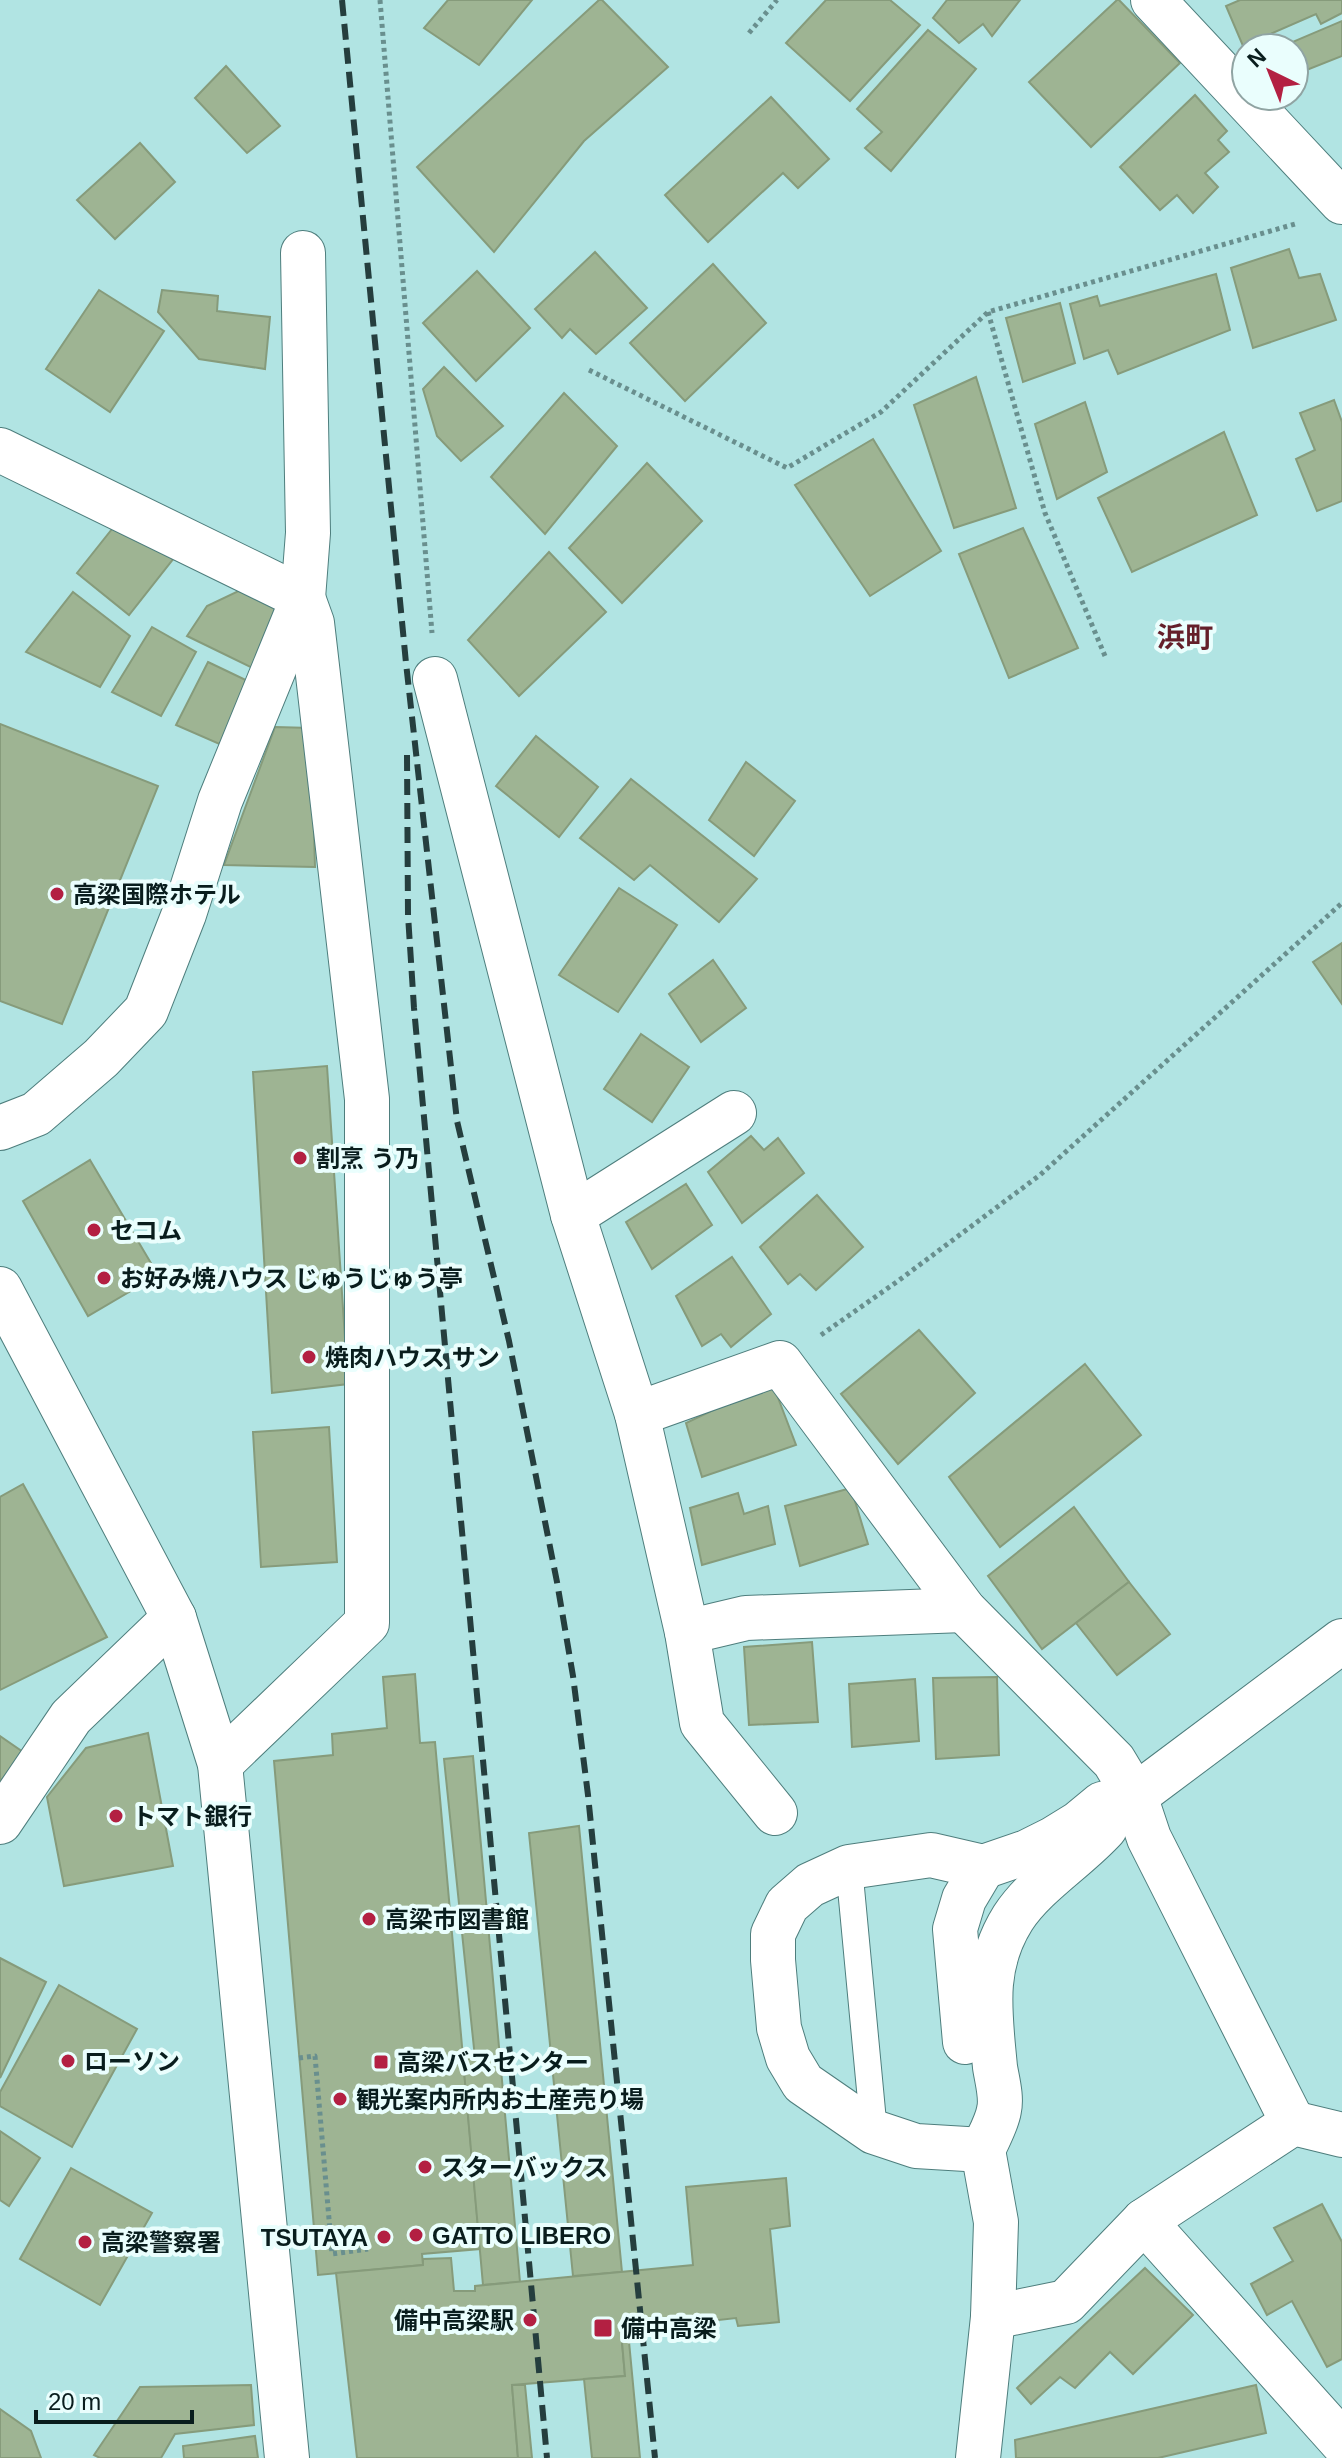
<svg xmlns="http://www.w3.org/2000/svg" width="1342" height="2458" viewBox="0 0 1342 2458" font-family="Arial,'Noto Sans JP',sans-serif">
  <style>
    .building { fill: #9eb493; stroke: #869b7b; stroke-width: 2 }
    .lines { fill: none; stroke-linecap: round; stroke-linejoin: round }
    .lane-casing { stroke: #4e7e7d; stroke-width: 28 }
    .street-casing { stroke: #4e7e7d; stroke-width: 46 }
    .secondary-casing { stroke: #4e7e7d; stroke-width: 46 }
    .path { stroke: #698f8e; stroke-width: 5; stroke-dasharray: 4 4; stroke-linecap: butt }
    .lane { stroke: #fff; stroke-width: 26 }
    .street { stroke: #fff; stroke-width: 44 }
    .secondary { stroke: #fff; stroke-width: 44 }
    .rail { stroke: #253e3e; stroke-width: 6; stroke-dasharray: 16 8; stroke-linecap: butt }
    .poi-dot { fill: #b32042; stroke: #eafefd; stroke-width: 3 }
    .labels { text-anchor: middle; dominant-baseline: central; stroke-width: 8; stroke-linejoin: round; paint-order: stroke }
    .poi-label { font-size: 24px; font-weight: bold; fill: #091d1d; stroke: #eafefd; text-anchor: start }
    .quarter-label { font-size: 28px; font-weight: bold; fill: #641f2a; stroke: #eafefd }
  </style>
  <rect width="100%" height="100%" fill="#b1e4e3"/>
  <g class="building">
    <polygon points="448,0 532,0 479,65 424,28"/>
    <polygon points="599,0 602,0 668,67 584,141 494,252 417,167"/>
    <polygon points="826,0 890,0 920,25 850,101 786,43"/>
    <polygon points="947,0 1020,0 992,36 983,24 959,43 933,18"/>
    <polygon points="1117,0 1119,0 1180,63 1091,147 1029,82"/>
    <polygon points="1240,0 1342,0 1342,13 1321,24 1316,14 1243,46 1226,6"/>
    <polygon points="1342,21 1342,56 1294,75 1294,48 1283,46"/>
    <polygon points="928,30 976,69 891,171 865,148 882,132 857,109"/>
    <polygon points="226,66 280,126 247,153 195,98"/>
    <polygon points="1195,95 1227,131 1218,140 1229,152 1205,173 1218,187 1193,213 1177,195 1160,210 1120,167"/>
    <polygon points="771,97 829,159 798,188 783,173 708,242 665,195"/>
    <polygon points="140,143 175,182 115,239 77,200"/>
    <polygon points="1289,249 1299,278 1320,274 1336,320 1253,348 1231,268"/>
    <polygon points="595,252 647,308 596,354 570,329 562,338 535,309"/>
    <polygon points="713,264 766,323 685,401 630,343"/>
    <polygon points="477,271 530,328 476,381 423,323"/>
    <polygon points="1216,274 1230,330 1118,374 1108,350 1084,359 1070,304 1097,296 1100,306"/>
    <polygon points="99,290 164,331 110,412 46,369"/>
    <polygon points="162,290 218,296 217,311 270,317 265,369 199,359 158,312"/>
    <polygon points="1060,303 1075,363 1023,382 1006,318"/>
    <polygon points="444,367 503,426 461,461 437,436 423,389"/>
    <polygon points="976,377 1016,508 954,528 914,405"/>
    <polygon points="564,393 617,446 545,534 491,477"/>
    <polygon points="1334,400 1342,422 1342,501 1317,511 1296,459 1315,450 1300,413"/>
    <polygon points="1085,402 1107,472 1057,499 1035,424"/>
    <polygon points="1224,432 1257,515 1132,572 1098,498"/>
    <polygon points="873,439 941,551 870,596 795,485"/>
    <polygon points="647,463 702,521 622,603 569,548"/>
    <polygon points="124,514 185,544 129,615 77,573"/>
    <polygon points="1023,528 1078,648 1009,678 959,554"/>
    <polygon points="549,552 606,612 519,696 468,640"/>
    <polygon points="251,585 288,604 257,670 187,636 207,606"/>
    <polygon points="73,592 130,636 100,687 26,652"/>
    <polygon points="152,627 196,652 161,716 112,692"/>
    <polygon points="208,662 252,683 224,746 176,725"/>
    <polygon points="0,724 158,786 62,1024 0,1001"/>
    <polygon points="275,727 311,728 315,867 224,865"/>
    <polygon points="536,736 598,787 559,837 496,786"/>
    <polygon points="746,762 795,801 754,856 709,820"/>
    <polygon points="631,779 757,879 719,922 650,865 634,880 580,838"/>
    <polygon points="619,888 677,925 618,1012 559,975"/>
    <polygon points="1342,943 1342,1004 1313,962"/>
    <polygon points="713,960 746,1008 701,1042 669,994"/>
    <polygon points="641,1034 689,1067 652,1122 604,1089"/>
    <polygon points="327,1066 348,1384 272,1393 253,1072"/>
    <polygon points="751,1136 764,1150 778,1138 804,1173 742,1223 708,1172"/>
    <polygon points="90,1160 158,1275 88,1316 23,1201"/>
    <polygon points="686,1184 712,1225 652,1269 626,1222"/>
    <polygon points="817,1195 863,1247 816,1290 800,1274 788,1284 760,1247"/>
    <polygon points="732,1257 771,1314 731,1347 721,1334 702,1346 676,1296"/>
    <polygon points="919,1330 975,1393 898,1464 841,1394"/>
    <polygon points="1085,1364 1141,1435 1000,1547 949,1477"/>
    <polygon points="772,1382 796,1445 702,1477 686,1423"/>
    <polygon points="329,1427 337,1562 261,1567 253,1432"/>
    <polygon points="23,1484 107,1637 0,1690 0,1497"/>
    <polygon points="851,1488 868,1544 800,1566 785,1506"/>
    <polygon points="738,1493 744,1514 768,1506 775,1544 702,1565 690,1508"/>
    <polygon points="1074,1507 1129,1582 1042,1649 988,1576"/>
    <polygon points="1129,1582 1170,1634 1117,1675 1076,1623"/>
    <polygon points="812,1642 818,1722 749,1725 744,1647"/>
    <polygon points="415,1674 420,1743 435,1742 480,2249 422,2254 423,2265 318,2275 274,1761 333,1755 332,1734 387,1728 383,1677"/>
    <polygon points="997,1677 999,1755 936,1759 933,1678"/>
    <polygon points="915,1679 919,1741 852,1747 849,1684"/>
    <polygon points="148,1733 173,1866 64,1886 47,1797 86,1748"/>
    <polygon points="0,1736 23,1752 0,1782"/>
    <polygon points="473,1756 520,2282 483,2285 463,2060 475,2058 444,1759"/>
    <polygon points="579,1826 622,2272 573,2276 529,1833"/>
    <polygon points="0,1958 46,1982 0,2078"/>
    <polygon points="59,1985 137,2029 72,2147 0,2106 0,2092"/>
    <polygon points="0,2131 40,2158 9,2206 0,2200"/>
    <polygon points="71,2168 152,2213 100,2305 20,2259"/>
    <polygon points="786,2178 790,2226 770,2229 779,2322 738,2326 736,2318 621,2331 625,2376 512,2385 518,2458 357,2458 336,2273 423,2265 423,2259 451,2258 454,2291 475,2291 475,2286 693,2265 686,2187"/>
    <polygon points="1322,2204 1342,2242 1342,2359 1327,2367 1292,2301 1267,2315 1251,2284 1293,2261 1274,2228"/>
    <polygon points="1145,2268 1193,2315 1133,2374 1110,2352 1075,2388 1060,2377 1031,2404 1017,2388"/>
    <polygon points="621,2331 628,2331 640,2458 592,2458 584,2379 625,2376"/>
    <polygon points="251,2385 254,2425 175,2434 161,2458 100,2458 94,2455 140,2387"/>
    <polygon points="512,2385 525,2385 532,2458 518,2458"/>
    <polygon points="1256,2385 1266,2433 1158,2458 1016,2458 1015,2440"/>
    <polygon points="0,2409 31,2431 41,2458 0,2458"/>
    <polygon points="255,2436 258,2458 184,2458 183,2446"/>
  </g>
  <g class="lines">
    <defs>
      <polyline id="lane" points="849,1867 874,2132"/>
      <g id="street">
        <polyline points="1153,0 1342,202"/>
        <polyline points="0,450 303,598 312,623 367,1099 367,1623 220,1764"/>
        <polyline points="435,679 573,1215"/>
        <polyline points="734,1113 573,1215 637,1414 687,1632 702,1723 775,1813"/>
        <polyline points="0,1128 36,1114 101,1058 146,1011 184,914 220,801 303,598 308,533 303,253"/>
        <polyline points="637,1414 780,1363 964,1610 1114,1761 1135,1796 1149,1838 1293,2123"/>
        <polyline points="687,1632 746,1618 964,1610"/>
        <polyline points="0,1822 71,1717 174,1618"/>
        <polyline points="965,2042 955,1929 964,1899 983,1867"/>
        <polyline points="1342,2135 1293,2123 1144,2221 1342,2442"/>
        <polyline points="983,2150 916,2146 874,2132 803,2083 788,2058 779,2028 773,1960 773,1934 787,1905 810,1885 849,1867 931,1855 983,1867 1027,1852 1053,1839 1079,1823 1102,1804 1135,1796"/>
        <path d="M983,2150C988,2138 997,2123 999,2110C1002,2097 997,2080 995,2067C990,2013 982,1967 1013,1918C1035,1884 1077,1859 1105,1828"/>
        <polyline points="993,2317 1066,2302 1144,2221"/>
      </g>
      <g id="secondary">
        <polyline points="0,1289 174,1618 220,1764 287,2458"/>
        <polyline points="1135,1796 1342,1641"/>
        <polyline points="978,2458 993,2317 996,2222 983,2150"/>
      </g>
    </defs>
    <use href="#lane" class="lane-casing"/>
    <use href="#street" class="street-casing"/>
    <use href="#secondary" class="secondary-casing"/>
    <g class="path">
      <polyline points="380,0 432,633"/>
      <polyline points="749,33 777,0"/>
      <polyline points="988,312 1045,513 1105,656"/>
      <polyline points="589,370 787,468 881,412 988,312 1295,224"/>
      <polyline points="821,1335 898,1281 1040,1175 1342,903"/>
      <polyline points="299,2058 315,2056 332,2254 368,2249"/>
    </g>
    <use href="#lane" class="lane"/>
    <use href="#street" class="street"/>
    <use href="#secondary" class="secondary"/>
    <g class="rail">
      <polyline points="342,0 406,663 457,1121 509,1341 557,1582 573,1676 588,1795 655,2458"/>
      <polyline points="407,755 408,915 414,1008 547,2458"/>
    </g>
  </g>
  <g class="poi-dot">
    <circle cx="57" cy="894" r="8"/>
    <circle cx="300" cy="1158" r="8"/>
    <circle cx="94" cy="1230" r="8"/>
    <circle cx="104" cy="1278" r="8"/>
    <circle cx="309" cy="1357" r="8"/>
    <circle cx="116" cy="1816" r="8"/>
    <circle cx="369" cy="1919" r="8"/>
    <circle cx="68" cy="2061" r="8"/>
    <rect x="373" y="2054" width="16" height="16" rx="4"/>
    <circle cx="340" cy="2099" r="8"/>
    <circle cx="425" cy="2167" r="8"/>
    <circle cx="416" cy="2235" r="8"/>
    <circle cx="384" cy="2237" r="8"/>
    <circle cx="85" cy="2242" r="8"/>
    <circle cx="530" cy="2320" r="8"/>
    <rect x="593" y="2318" width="20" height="20" rx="4"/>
  </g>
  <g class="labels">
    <g class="poi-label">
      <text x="73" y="894">高梁国際ホテル</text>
      <text x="316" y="1158">割烹 う乃</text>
      <text x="110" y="1230">セコム</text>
      <text x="120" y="1278">お好み焼ハウス じゅうじゅう亭</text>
      <text x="325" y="1357">焼肉ハウス サン</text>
      <text x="132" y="1816">トマト銀行</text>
      <text x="385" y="1919">高梁市図書館</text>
      <text x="84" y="2061">ローソン</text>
      <text x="397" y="2062">高梁バスセンター</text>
      <text x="356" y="2099">観光案内所内お土産売り場</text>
      <text x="441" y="2167">スターバックス</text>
      <text x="432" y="2235">GATTO LIBERO</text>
      <text x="368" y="2237" text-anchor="end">TSUTAYA</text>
      <text x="101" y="2242">高梁警察署</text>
      <text x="514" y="2320" text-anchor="end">備中高梁駅</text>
      <text x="621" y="2328">備中高梁</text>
    </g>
    <g class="quarter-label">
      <text x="1185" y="637">浜町</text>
    </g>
  </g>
  <g transform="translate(1270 72) rotate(317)"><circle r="38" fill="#eafefd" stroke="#90a4a3" stroke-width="2"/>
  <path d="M0-6L14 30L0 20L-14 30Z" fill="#b32042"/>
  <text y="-12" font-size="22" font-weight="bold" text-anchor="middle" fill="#091d1d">N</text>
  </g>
  <path d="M36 2410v12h156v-12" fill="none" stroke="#091d1d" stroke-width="4"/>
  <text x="48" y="2410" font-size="24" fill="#091d1d" stroke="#eafefd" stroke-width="6" paint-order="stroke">20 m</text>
</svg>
